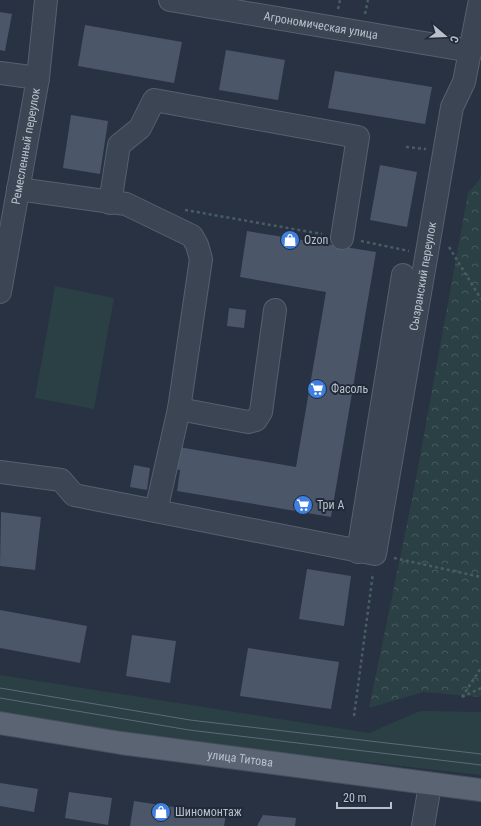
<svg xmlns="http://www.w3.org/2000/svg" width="481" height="826" viewBox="0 0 481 826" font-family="'Roboto Condensed',sans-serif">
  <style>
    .green { fill: #2a4044 }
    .forest { fill: url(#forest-crowns) }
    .building { fill: #4c5669 }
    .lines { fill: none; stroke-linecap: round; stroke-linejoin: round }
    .minor-casing { stroke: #57606d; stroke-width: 24 }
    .major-casing { stroke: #464e5c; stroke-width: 24 }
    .path { stroke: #485d60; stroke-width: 2.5; stroke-dasharray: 3 3; stroke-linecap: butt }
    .minor { stroke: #3c4553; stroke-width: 22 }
    .major { stroke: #5a6473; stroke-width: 22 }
    .tram { stroke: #5e697a; stroke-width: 1 }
    .labels { text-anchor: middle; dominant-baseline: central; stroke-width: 4; stroke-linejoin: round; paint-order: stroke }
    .street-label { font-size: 12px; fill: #b9c0cc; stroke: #212a38 }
    .poi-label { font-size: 12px; fill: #b9c0cc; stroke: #212a38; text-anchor: start }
  </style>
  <defs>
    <pattern id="forest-crowns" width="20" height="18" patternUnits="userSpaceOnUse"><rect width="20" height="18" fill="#2a4044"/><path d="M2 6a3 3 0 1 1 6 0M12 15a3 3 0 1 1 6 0" fill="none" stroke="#475a5e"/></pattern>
  </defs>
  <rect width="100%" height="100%" fill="#283243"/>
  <g class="green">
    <polygon points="55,286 114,298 94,409 35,398"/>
    <polygon points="0,675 369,733 420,711 481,712 481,775 186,742 0,712"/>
  </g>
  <polygon class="forest" points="481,173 481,697 423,692 369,708 412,500 468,193 480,179"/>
  <g class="building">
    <polygon points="0,12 12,14 5,51 0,50"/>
    <polygon points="85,25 182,42 174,83 78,66"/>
    <polygon points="226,50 285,60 278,100 219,90"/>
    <polygon points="335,71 432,87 425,124 328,108"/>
    <polygon points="71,115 108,121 100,174 63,168"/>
    <polygon points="380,165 417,172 407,227 370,220"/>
    <polygon points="247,231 376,252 331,517 177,491 180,470 176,469 179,447 296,467 326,292 240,277"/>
    <polygon points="229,308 246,310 244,328 227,326"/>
    <polygon points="134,465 150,468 147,490 130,487"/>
    <polygon points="1,512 41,517 35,570 0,566"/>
    <polygon points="307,569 351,576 344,626 299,619"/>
    <polygon points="0,610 87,626 80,663 0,648"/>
    <polygon points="132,635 176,641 170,683 126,676"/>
    <polygon points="248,648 339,662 331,709 240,696"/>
    <polygon points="0,783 38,789 34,812 0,806"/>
    <polygon points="69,792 112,798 108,825 65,818"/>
    <polygon points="134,801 226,815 224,826 130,826"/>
    <polygon points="263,815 296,818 295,826 257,826"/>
  </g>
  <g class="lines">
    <defs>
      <g id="minor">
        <path id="s1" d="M170,0L471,51"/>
        <polyline points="0,73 38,78"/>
        <polyline points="18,189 126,204 192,236 197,245 201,259 179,409 156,511"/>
        <polyline points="110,203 119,145 140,128 154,100 358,137 342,238"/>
        <path id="s2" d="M0,292L38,78L46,0"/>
        <polyline points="179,409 248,422 256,420 261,412 275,310"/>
        <path id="s3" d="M0,472L61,480L74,495L375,554L452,107L464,82L480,0"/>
        <polyline points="358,552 403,275"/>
        <polyline points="423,826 430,785"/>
      </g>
      <g id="major">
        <path id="s4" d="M0,723L121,743L481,790"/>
      </g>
    </defs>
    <use href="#minor" class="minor-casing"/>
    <use href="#major" class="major-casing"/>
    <g class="path">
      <polyline points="338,9 340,0"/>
      <polyline points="365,14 368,0"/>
      <polyline points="406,147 426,149"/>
      <polyline points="185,210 322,234"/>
      <polyline points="361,241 409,251"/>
      <polyline points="449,247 481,299"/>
      <polyline points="394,558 481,577"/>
      <polyline points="462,697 481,668"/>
      <polyline points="462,697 481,688"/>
      <polyline points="354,716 373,573"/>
    </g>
    <use href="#minor" class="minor"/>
    <use href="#major" class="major"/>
    <g class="tram">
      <polyline points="0,688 190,720 481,754"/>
      <polyline points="0,698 189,730 481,765"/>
    </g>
  </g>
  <defs>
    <symbol id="shop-disc" viewBox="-11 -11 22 22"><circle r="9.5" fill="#3f7fe0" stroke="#212a38"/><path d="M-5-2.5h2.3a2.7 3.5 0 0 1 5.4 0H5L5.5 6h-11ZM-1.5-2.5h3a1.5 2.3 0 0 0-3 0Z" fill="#fff"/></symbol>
    <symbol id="supermarket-disc" viewBox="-11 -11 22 22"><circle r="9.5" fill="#3f7fe0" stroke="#212a38"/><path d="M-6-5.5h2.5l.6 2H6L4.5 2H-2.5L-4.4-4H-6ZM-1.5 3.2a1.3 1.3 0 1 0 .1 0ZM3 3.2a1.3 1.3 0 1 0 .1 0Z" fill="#fff"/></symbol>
  </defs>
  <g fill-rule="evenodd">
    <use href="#shop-disc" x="279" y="229" width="22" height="22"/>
    <use href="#supermarket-disc" x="306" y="378" width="22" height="22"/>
    <use href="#supermarket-disc" x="292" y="494" width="22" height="22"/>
    <use href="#shop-disc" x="150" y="801" width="22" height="22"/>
  </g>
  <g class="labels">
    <g class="street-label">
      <text stroke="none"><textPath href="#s1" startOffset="153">Агрономическая улица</textPath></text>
      <text stroke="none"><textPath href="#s2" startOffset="148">Ремесленный переулок</textPath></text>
      <text stroke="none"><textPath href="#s3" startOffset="670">Сызранский переулок</textPath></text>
      <text stroke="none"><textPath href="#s4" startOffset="243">улица Титова</textPath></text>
    </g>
    <g class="poi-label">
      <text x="304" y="240">Ozon</text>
      <text x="331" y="389">Фасоль</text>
      <text x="317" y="505">Три А</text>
      <text x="175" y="812">Шиномонтаж</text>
    </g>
  </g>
  <g transform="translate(445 36) rotate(109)" stroke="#212a38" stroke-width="3" paint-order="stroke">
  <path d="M0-3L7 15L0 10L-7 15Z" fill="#b9c0cc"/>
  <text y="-6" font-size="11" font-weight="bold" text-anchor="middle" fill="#b9c0cc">С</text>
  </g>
  <path d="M337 802v6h54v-6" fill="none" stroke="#b9c0cc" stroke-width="2"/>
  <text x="343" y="802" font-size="12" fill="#b9c0cc" stroke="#212a38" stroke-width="3" paint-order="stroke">20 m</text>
</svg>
